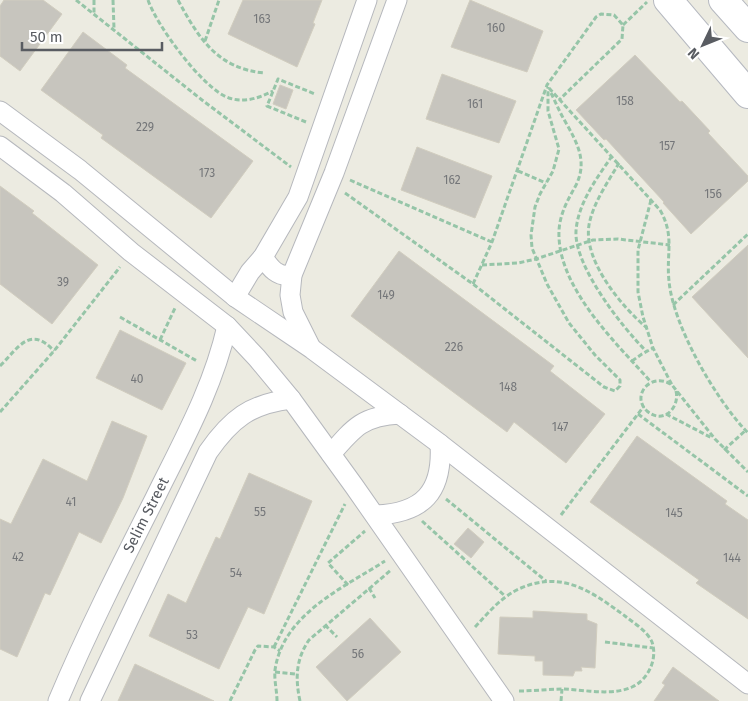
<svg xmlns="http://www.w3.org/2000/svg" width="748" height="701" viewBox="0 0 748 701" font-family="'Fira Sans',sans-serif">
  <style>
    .building { fill: #c7c5be; stroke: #d1cdbf }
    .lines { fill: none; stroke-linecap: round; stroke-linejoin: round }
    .street-casing { stroke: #b6b8bd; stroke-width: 21 }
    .secondary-casing { stroke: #b6b9c0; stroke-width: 30 }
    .path { stroke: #96c5a8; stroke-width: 3; stroke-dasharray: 5 2.5; stroke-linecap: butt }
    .street { stroke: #fff; stroke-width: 19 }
    .secondary { stroke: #fff; stroke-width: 28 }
    .labels { text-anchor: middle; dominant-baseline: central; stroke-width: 4.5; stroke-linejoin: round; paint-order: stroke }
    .number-label { font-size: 12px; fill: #747679 }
    .street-label { font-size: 15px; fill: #595c62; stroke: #fff }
  </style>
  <rect width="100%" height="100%" fill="#ecebe1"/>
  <g class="building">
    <polygon points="4,0 43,0 62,14 20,71 0,56 0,6"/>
    <polygon points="243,0 322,0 313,23 315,24 297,67 228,34"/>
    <polygon points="470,0 543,31 527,72 451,47"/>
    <polygon points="83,32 127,65 125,68 253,161 211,218 101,138 103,135 41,90"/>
    <polygon points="635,55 680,102 682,101 710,131 708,133 748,176 748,181 691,234 663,203 664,202 606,139 604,140 576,110"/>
    <polygon points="442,74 516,101 499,143 426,119"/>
    <polygon points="280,85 293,90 286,109 273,104"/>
    <polygon points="417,147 492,176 475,218 401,190"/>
    <polygon points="0,186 34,211 32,213 98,265 52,324 0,284"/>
    <polygon points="748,245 748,358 692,297"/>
    <polygon points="399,251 554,366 550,371 605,414 566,463 514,422 507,432 351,316"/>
    <polygon points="120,330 186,363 162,410 96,378"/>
    <polygon points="112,421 147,436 123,498 101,543 79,532 50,595 45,593 17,657 0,649 0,519 11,524 43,459 87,481"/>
    <polygon points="637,436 727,501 725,504 748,520 748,619 696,583 699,580 590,502"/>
    <polygon points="249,473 312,501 264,614 248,607 219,669 149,636 168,594 186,603 216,537 220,539"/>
    <polygon points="468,528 484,542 471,558 454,544"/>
    <polygon points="533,611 587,614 587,620 597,624 595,668 581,667 582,671 575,671 573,676 543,675 543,661 535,661 535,656 498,654 500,617 533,618"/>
    <polygon points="370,618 401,652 347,701 316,667"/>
    <polygon points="135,664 214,701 118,701"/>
    <polygon points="673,667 719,701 654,701 665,685 662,683"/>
  </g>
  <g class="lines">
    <defs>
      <g id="street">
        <polyline points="0,111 80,170 235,297 312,349 440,444 748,684"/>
        <polyline points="0,146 63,193 131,252 227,326 257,358 291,399 354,486 504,701"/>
        <path d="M263,257C270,268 278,278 292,275"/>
        <polyline points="235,297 250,272 263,257 298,197 367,0"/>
        <polyline points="310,346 293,312 290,295 292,275 334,173 397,0"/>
        <path d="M331,454C354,427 363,416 400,414"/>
        <path d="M376,515C423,513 443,492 440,444"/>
        <path d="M58,701C87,632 121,565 155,498C183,441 213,388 227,326"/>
        <path d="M90,701L208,452C231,419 250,404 291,399"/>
      </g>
      <g id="secondary">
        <polyline points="668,0 748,94"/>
        <polyline points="723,0 748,28"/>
      </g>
    </defs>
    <use href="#street" class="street-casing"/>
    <use href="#secondary" class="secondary-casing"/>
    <g class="path">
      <polyline points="76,0 202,100 291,167"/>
      <polyline points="94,0 94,13"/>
      <polyline points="113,0 114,29"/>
      <path d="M148,0C157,26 203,89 229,98C245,103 259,98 273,91"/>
      <path d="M178,0C199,39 218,69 265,73"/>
      <polyline points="623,25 647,2"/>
      <polyline points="205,41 219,0"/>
      <path d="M549,88L660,210C675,236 666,253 669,281C673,326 716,400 748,433"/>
      <path d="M551,93C556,103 560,113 566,123C578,144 588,163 575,187C566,203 558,218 559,237C561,291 617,344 651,382"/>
      <polyline points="306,122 267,106 278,79 315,94"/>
      <path d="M612,156C597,178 578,203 576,231C574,266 622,327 646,351"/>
      <path d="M619,163C608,182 593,203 589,225C583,261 622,307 647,328"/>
      <polyline points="518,171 546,183"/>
      <polyline points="350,180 492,242"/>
      <polyline points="345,193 473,284 604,387 615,391 620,386 620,380 595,355 569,323 547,284 532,248 531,235 535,207 540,194 553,171 559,149 548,111 548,87"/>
      <polyline points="651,200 638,250 638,292 643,317 653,348 672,385"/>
      <polyline points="482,265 518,263 536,259 593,240 618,239 670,245"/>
      <polyline points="473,284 492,242 547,85 596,17 601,14 614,15 623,25 622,39 559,100"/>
      <polyline points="673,305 748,234"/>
      <polyline points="120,317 197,361"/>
      <polyline points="160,340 175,308"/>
      <polyline points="632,361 642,354 653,348"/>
      <path d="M0,366C19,347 30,325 54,351"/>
      <path d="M676,391C680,408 663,425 647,411C630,395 652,371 672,385L715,439L748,472"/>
      <polyline points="0,412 54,351 120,267"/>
      <polyline points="638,414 748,496"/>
      <polyline points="666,414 712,438"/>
      <polyline points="724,450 746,430"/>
      <polyline points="446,499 546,581"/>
      <polyline points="561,515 644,406"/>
      <polyline points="422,521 505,596"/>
      <polyline points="348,585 328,563 365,531"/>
      <polyline points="369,588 375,598"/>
      <polyline points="325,625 337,637"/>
      <path d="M475,627C489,612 502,596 521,588C563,570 592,592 625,616C634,623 647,631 652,642C658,659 648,680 632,687C612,696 586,690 564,689C549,689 534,691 519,691"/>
      <polyline points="605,642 653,648"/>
      <polyline points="274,647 345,504"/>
      <polyline points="275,672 296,674"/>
      <polyline points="230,701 255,650 258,646 274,647 280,651"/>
      <path d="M277,701C277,691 274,680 275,670C283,614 343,588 385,561"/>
      <path d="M300,701C295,678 296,659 309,640L391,570"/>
      <polyline points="561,701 562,689"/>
    </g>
    <use href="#street" class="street"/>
    <use href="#secondary" class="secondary"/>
  </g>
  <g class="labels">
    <g class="number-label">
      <text x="262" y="19">163</text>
      <text x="496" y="28">160</text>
      <text x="625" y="101">158</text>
      <text x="475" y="104">161</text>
      <text x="145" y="127">229</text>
      <text x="667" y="146">157</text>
      <text x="207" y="173">173</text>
      <text x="452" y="180">162</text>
      <text x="713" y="194">156</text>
      <text x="63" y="282">39</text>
      <text x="386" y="295">149</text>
      <text x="454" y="347">226</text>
      <text x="137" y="379">40</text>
      <text x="508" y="387">148</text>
      <text x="560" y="427">147</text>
      <text x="71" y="502">41</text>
      <text x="260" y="512">55</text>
      <text x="674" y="513">145</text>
      <text x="18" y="557">42</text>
      <text x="732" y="558">144</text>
      <text x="236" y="573">54</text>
      <text x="192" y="635">53</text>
      <text x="358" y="654">56</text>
    </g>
    <g class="street-label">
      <text transform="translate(146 515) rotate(-63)">Selim Street</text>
    </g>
  </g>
  <g transform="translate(703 45) rotate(227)" stroke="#ffffff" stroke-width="4" paint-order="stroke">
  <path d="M0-4L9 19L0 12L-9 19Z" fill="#595c62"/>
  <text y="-8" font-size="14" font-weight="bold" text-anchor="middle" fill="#595c62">N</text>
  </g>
  <path d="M22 42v8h140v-8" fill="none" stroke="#595c62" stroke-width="2.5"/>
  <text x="30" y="42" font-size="15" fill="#595c62" stroke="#ffffff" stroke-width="4" paint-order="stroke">50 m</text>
</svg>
